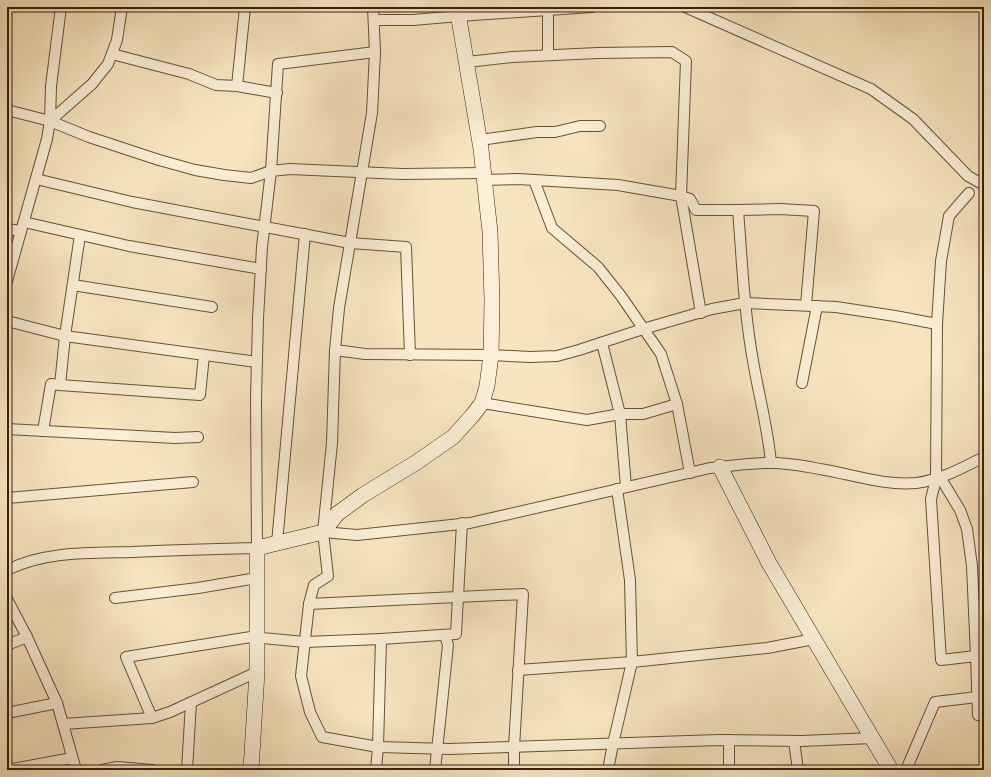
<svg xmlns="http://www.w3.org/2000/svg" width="991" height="777" viewBox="0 0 991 777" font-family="Alegreya,serif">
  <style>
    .building { fill: url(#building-back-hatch); stroke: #33210c }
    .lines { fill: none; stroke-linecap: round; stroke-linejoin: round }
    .street-casing { stroke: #645239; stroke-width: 12 }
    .secondary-casing { stroke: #33210c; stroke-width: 16 }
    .street { stroke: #faeed6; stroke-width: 10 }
    .secondary { stroke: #faeed6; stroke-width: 15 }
  </style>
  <defs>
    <pattern id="building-back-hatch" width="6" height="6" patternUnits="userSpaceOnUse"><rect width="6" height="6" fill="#e7ad97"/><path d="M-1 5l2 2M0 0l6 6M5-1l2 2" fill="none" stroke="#bc8c7a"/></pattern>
  </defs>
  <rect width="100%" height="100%" fill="#f7e5c0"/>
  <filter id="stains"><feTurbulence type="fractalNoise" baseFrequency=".005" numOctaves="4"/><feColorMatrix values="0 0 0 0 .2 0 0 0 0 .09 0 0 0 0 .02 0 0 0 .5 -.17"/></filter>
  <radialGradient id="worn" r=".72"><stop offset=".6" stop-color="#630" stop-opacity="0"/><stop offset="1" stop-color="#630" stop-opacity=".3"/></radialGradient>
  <polygon class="building" points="984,386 984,394 981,394 980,387"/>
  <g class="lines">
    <defs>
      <g id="street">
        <polyline points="373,7 375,52 372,113 339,308 335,350 332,443 323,532 328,576 314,585 309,604 301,676 310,712 322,737 378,747 449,749 719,740 802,741 872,738"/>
        <polyline points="685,7 871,89 913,119 968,176 984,185"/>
        <polyline points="374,20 413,20 459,16 592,7"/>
        <polyline points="112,54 189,74 216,85 237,86 277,93"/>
        <polyline points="548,55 548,7"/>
        <polyline points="467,62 512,57 598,53 672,52 686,61 681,196 701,313"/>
        <polyline points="237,86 245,7"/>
        <polyline points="7,110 50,121 89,137 159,160 195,170 224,175 251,178 271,171 290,169 402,174 484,173"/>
        <polyline points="50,121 51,86 61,7"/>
        <polyline points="480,140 537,132 555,132 580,126 600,126"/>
        <polyline points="36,179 132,202 350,243 406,247 410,355"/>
        <path d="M484,180L518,179L618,185L681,196L690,199L696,210H738C742,260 744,311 753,361C759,396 768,429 771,463"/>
        <polyline points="534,180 552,228 598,267 621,296 661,354 677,404 690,473"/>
        <polyline points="969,193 949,216 941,261 937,324 936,479 931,499 941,660 976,656 978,715 984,713"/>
        <polyline points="738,210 780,209 814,211 806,305"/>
        <polyline points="24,222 129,246 261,269"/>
        <polyline points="7,229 21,231"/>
        <polyline points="80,235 65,336 60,385 200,395 204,355"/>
        <polyline points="7,281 47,139 50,121 92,84 108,64 117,40 122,7"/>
        <polyline points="73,285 212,307"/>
        <polyline points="7,321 65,336 257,362"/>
        <polyline points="602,343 620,414 626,487"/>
        <polyline points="335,350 365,354 491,355 530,357 557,356 579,350 643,329 712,309 745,303 836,307 895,316 937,324"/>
        <polyline points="802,383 817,306"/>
        <polyline points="482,403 587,420 620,414 643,414 677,404"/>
        <polyline points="7,429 175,438 198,437"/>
        <polyline points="43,431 51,384 60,385"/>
        <polyline points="940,477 960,510 967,529 972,566 976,656"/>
        <polyline points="7,498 193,482"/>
        <path d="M323,532L357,535L470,523L710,468C732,466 755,462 777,463C791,464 806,466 820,469C851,474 884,486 916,483C941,480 962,468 984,457"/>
        <polyline points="277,543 305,234"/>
        <path d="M7,570C45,551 91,553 132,552C174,550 215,549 257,548L256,399L258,319L262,247L271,171L278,64L375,52"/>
        <polyline points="115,598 198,588 257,578"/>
        <polyline points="7,599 27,637 57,703 76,770"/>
        <polyline points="309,604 523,594 514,747 514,770"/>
        <polyline points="7,645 27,637"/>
        <polyline points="518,670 632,662 630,580 617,489"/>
        <polyline points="7,713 57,703"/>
        <polyline points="152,718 126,657 251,637 305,642 381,639 456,634 462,523"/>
        <polyline points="63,724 152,718 170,712 257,672"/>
        <polyline points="794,741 798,770"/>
        <polyline points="7,770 72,758"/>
        <polyline points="102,770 117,767 153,770"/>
        <polyline points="187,770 191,703"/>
        <polyline points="376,770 378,747 381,639"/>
        <polyline points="435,770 448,645 445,635"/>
        <polyline points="608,770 613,744 632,662 767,648 814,639"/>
        <polyline points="729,770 729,740"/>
        <polyline points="906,770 935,702 977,697"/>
      </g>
      <g id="secondary">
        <polyline points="720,467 769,563 891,770"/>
        <polyline points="251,770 257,672 257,548 323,532 337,514 363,495 417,462 453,437 472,416 482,403 487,386 491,355 492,301 490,232 481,149 457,7"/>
      </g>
    </defs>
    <use href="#street" class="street-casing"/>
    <use href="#secondary" class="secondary-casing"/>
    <use href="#street" class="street"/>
    <use href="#secondary" class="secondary"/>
  </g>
  <rect width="991" height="777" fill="none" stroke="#f7e5c0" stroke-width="24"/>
  <rect x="8" y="8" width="975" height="761" fill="none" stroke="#33210c" stroke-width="2"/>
  <rect x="12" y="12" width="967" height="753" fill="none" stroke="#33210c"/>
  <rect width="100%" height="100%" filter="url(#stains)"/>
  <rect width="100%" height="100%" fill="url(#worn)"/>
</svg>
